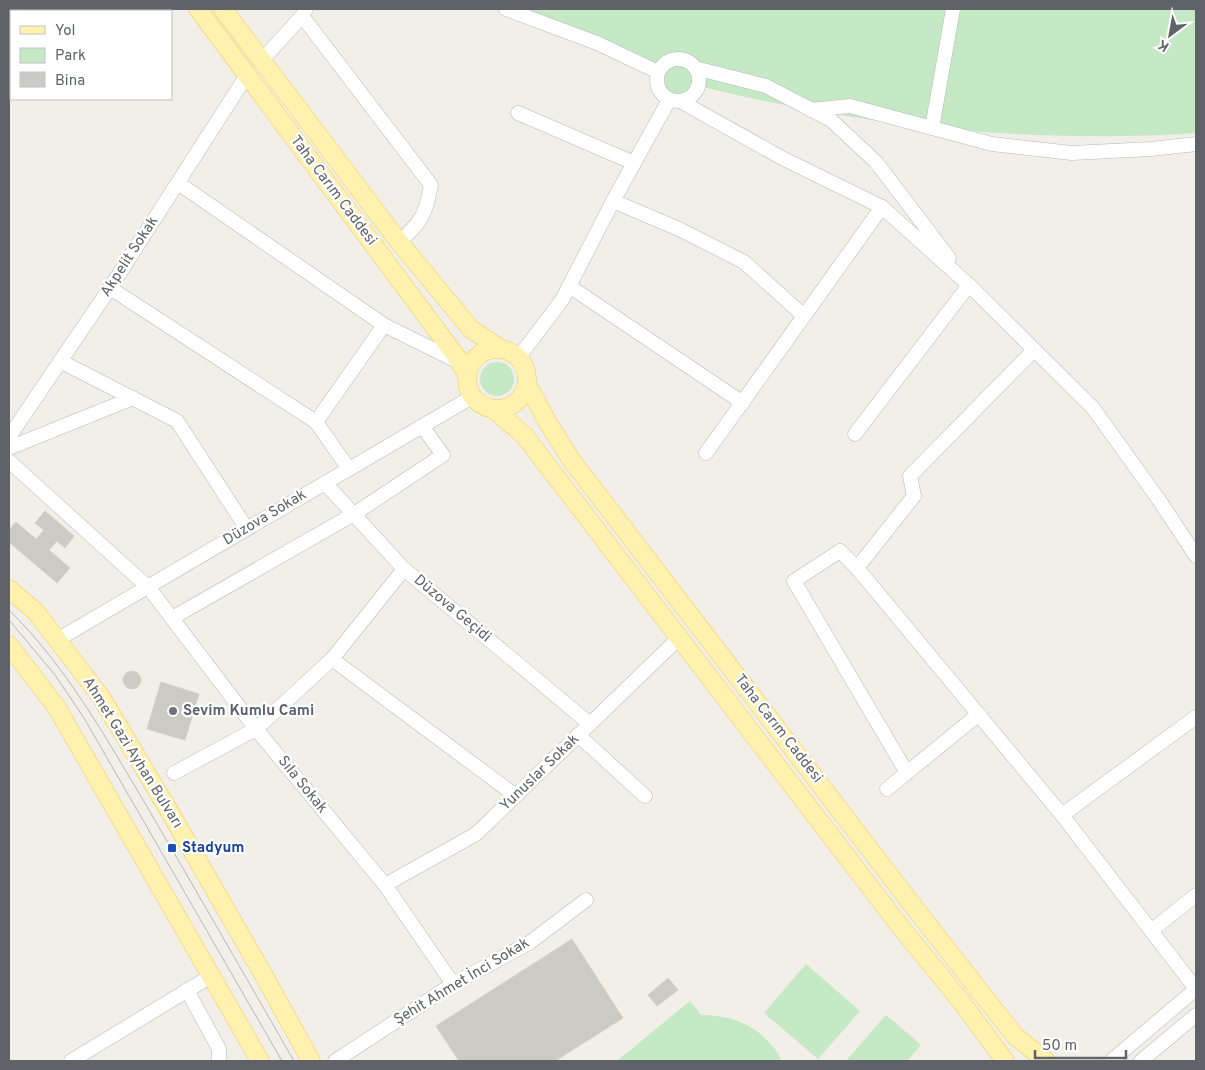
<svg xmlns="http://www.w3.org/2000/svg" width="1205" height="1070" viewBox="0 0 1205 1070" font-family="Overpass,sans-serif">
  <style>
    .green { fill: #c5e8c5 }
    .building { fill: #cccac5; stroke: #d6d1c6 }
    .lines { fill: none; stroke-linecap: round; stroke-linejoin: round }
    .minor-casing { stroke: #b5b8bc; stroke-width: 15 }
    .major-casing { stroke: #f2c960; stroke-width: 19 }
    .minor { stroke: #fff; stroke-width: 14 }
    .major { stroke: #fff2af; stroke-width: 18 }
    .tram { stroke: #b6b7b8; stroke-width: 1 }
    .worship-dot { fill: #6b7280; stroke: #fff; stroke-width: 2 }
    .transit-dot { fill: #1a4fb4; stroke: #fff; stroke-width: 2 }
    .labels { text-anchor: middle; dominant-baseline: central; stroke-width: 4.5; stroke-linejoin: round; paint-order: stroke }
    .street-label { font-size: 15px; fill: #5f6368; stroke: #fff }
    .worship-label { font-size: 15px; font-weight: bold; fill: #5b616d; stroke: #fff; text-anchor: start }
    .transit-label { font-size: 15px; font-weight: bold; fill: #164399; stroke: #fff; text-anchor: start }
  </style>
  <rect width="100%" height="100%" fill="#f1efe8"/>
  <g class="green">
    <path d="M511,9H1196V133C1026,144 856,126 691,84L686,92L675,94C666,91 663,84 665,75Z"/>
    <circle cx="497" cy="379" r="17"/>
    <polygon points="806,964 860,1011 818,1059 764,1013"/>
    <path d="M690,1001L701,1015C736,1015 766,1029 782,1061H617Z"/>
    <polygon points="886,1015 921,1045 907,1061 846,1061"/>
  </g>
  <g class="building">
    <polygon points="45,511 74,536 65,548 35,523"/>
    <polygon points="16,522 36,539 44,530 57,541 49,550 70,568 57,583 9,542 9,530"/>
    <circle cx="132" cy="680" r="9"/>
    <polygon points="161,682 199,694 185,740 147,729"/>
    <polygon points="572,939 623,1018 555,1061 459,1061 436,1026"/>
    <polygon points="668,978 678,990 657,1006 648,995"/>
  </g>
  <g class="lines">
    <defs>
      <g id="minor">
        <polyline points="506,9 597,43 658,72"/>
        <path d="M302,16L431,185C426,214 421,223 399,242"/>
        <circle cx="678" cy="80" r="21"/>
        <polyline points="262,60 302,16 306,9"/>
        <polyline points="695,68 766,86 831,120 876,162 949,258"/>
        <polyline points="680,101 782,158 882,207 969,285 1093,408 1159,500 1196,556"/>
        <polyline points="811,110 850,106 992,144 1072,153 1151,149 1196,144"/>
        <polyline points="518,113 634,163"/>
        <polyline points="932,128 953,9"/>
        <polyline points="178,183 384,325 459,362"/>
        <polyline points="613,201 679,229 744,262 804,316"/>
        <polyline points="569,286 743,403"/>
        <polyline points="110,288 316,422 349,469"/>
        <polyline points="518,358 562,300 613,201 669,100"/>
        <polyline points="60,361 177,421 247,529"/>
        <polyline points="316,422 384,325"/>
        <polyline points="855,434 969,285"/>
        <polyline points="9,437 110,288 247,75"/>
        <polyline points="9,448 133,398"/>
        <polyline points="706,453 882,207"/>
        <polyline points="9,461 149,588 256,729 385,885 453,984"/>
        <polyline points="325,483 404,569 590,724"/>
        <polyline points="857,568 914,496 910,476 1034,350"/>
        <polyline points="172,618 354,514 443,455 422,426"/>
        <polyline points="57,640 472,397"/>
        <polyline points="332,659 516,796"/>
        <polyline points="578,735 645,796"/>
        <polyline points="174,773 256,729 332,659 404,569"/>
        <polyline points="907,773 794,581 840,551 857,568 1062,815 1196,989"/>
        <polyline points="887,789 979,714"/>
        <polyline points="1062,815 1196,717"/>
        <polyline points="385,885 476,834 679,638"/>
        <polyline points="1152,930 1196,895"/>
        <polyline points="187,990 219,1049 219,1061"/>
        <polyline points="71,1061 211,976"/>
        <polyline points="335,1061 453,984 529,943 586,900"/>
        <polyline points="1111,1061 1196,989"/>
        <polyline points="1141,1061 1196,1015"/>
      </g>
      <g id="major">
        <polyline points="198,9 456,356 467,374"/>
        <polyline points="223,9 399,242 471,329 501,349"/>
        <circle cx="497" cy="379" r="30"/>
        <polyline points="527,384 548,423 572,461 917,911 1015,1036 1046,1061"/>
        <polyline points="493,409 524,435 899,925 960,1000 1005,1061"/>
        <polyline points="9,589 35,611 101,697 168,809 263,974 311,1061"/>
        <polyline points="9,645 57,708 260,1061"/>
      </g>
    </defs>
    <use href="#minor" class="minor-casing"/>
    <use href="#major" class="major-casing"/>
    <use href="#minor" class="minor"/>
    <use href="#major" class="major"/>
    <g class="tram">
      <path d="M9,610C66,666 105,736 146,805C196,890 245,976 294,1061"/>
      <polyline points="9,620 55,675 84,718 282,1061"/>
    </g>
  </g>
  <circle class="worship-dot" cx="173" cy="711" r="5"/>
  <rect class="transit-dot" x="167" y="843" width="10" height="10" rx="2.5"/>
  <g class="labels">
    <g class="street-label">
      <text transform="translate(333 191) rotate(53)">Taha Carım Caddesi</text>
      <text transform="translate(130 257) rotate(-57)">Akpelit Sokak</text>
      <text transform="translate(265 518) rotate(-31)">Düzova Sokak</text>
      <text transform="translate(452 609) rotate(40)">Düzova Geçidi</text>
      <text transform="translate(778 729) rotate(52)">Taha Carım Caddesi</text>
      <text transform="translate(132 753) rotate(58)">Ahmet Gazi Ayhan Bulvarı</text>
      <text transform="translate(540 773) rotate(-44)">Yunuslar Sokak</text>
      <text transform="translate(302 785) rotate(51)">Sıla Sokak</text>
      <text transform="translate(462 982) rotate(-31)">Şehit Ahmet İnci Sokak</text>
    </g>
    <g class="worship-label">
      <text x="183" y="711">Sevim Kumlu Cami</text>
    </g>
    <g class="transit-label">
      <text x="182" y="848">Stadyum</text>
    </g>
  </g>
  <rect width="1205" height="1070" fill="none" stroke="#5f6368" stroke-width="20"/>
  <rect x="10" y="10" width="162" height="90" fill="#ffffff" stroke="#bfc1c3"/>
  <rect x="20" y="26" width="25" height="8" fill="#fff2af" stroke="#bfc1c3"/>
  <text x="55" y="35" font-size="15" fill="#5f6368">Yol</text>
  <rect x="20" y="48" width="25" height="15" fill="#c5e8c5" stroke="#bfc1c3"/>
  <text x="55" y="60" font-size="15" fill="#5f6368">Park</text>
  <rect x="20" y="72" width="25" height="15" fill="#cccac5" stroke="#bfc1c3"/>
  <text x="55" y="85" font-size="15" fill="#5f6368">Bina</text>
  <g transform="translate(1170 35) rotate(212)" stroke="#ffffff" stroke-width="4" paint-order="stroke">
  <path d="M0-4L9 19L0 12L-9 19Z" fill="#5f6368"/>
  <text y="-8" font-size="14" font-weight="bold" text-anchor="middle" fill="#5f6368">K</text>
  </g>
  <path d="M1035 1050v8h91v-8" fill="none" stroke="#5f6368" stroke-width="2.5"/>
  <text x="1042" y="1050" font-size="15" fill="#5f6368" stroke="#ffffff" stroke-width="4" paint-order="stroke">50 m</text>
</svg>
